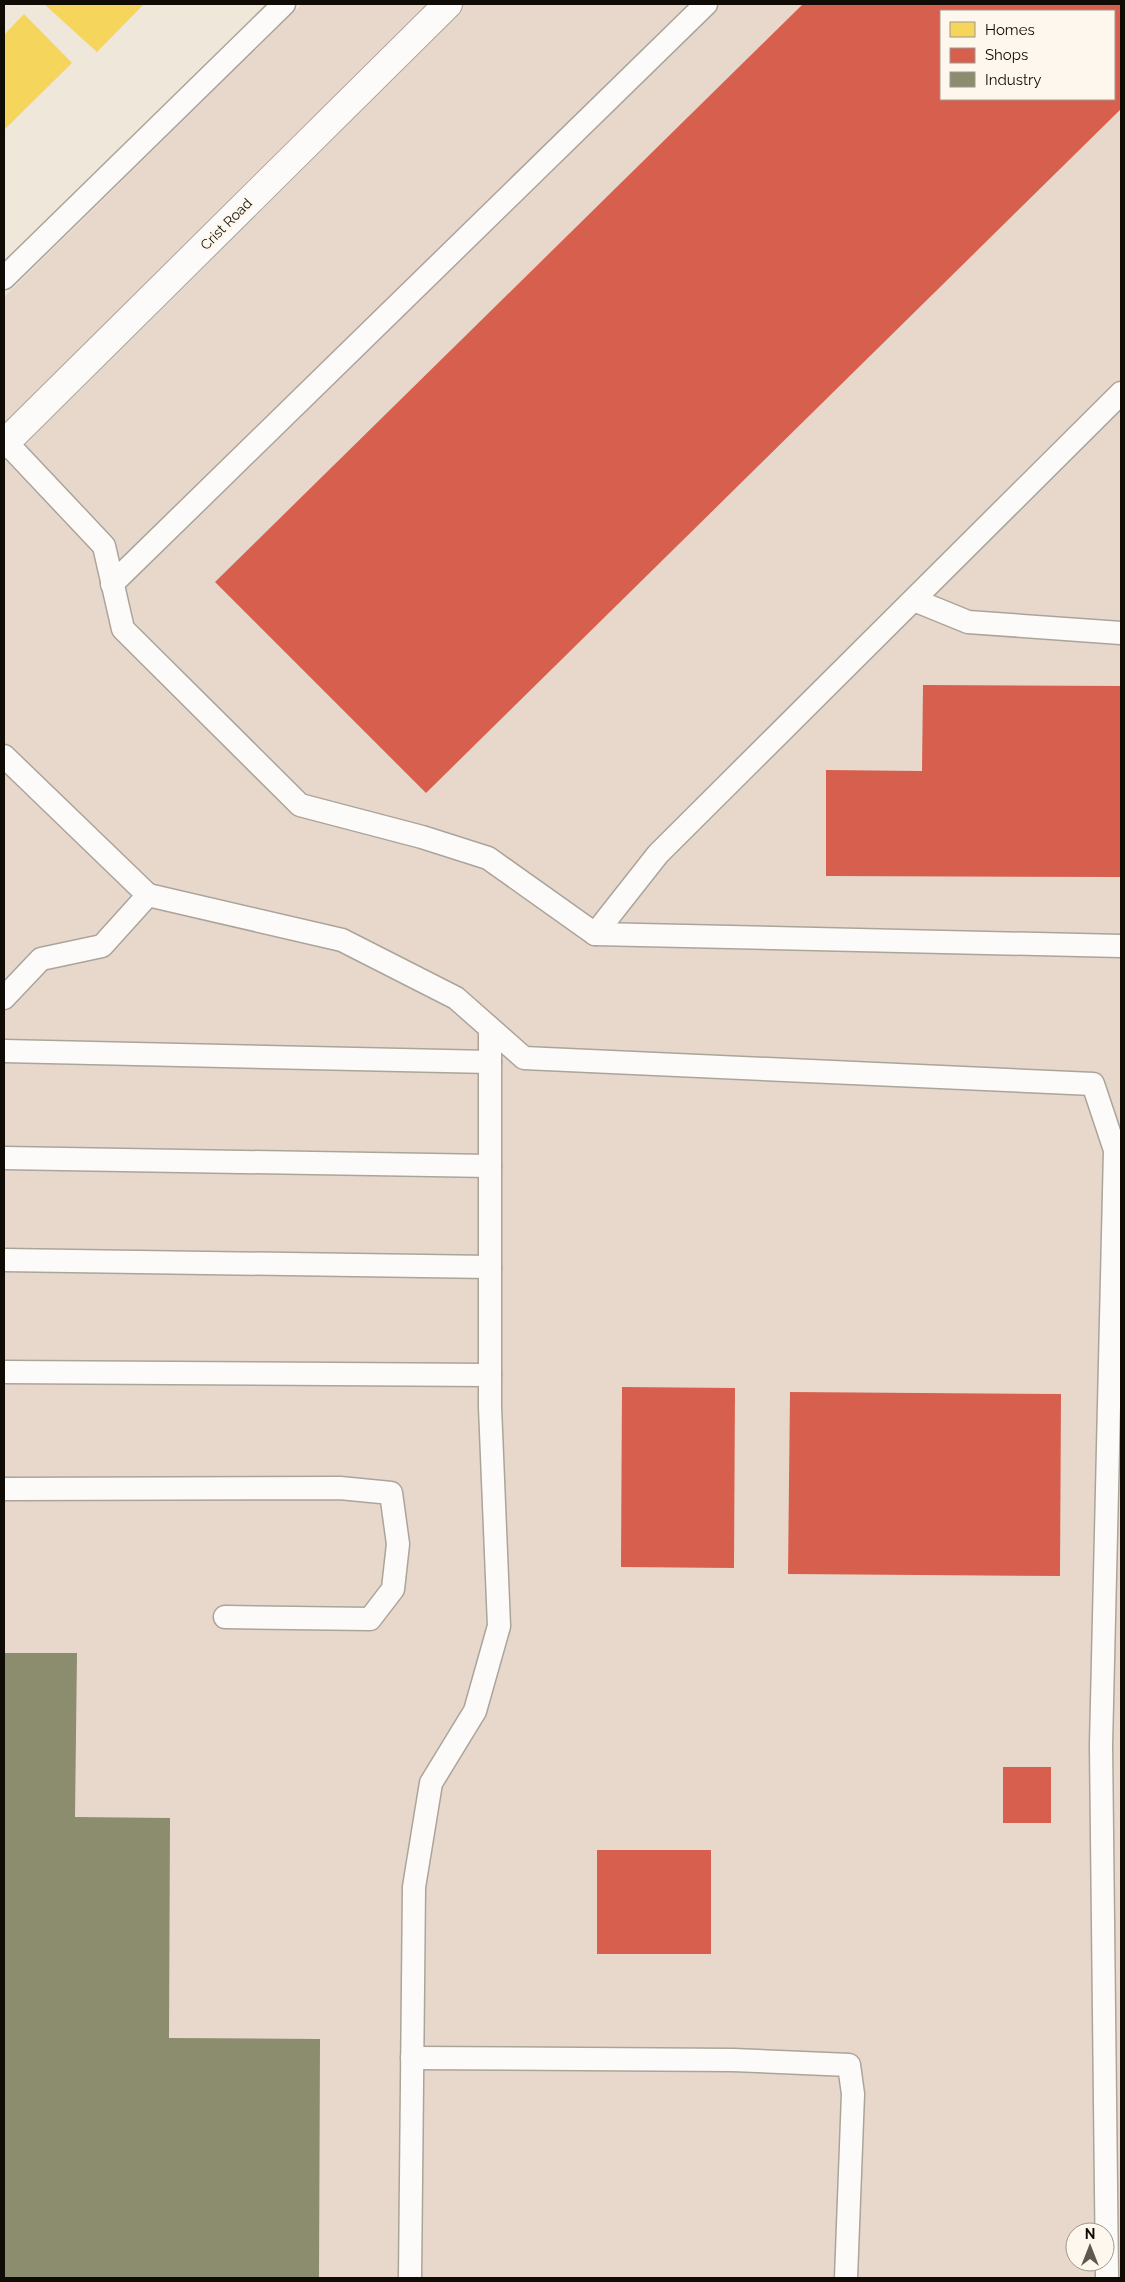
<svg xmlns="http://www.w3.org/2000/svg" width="1125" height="2282" viewBox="0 0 1125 2282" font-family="Raleway,sans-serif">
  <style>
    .commercial { fill: #e8d8cc; fill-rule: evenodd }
    .homes { fill: #f6d55c }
    .shops { fill: #d6604d; fill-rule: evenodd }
    .industry { fill: #8c8c6e }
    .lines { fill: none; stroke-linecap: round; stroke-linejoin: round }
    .service-casing { stroke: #aba49a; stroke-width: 25 }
    .tertiary-casing { stroke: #aba49a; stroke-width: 30 }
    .service { stroke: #fdfbf9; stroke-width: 22 }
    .tertiary { stroke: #fdfbf9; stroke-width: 28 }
    .labels { text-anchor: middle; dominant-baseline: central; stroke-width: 5; stroke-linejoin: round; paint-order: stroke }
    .street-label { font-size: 14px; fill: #100b04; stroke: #fdf7ed }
  </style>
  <rect width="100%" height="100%" fill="#efe7d9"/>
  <path class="commercial" d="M302,4H1121V2278H4V297ZM941,11H1114V99H941ZM1075,2232H1105V2262H1075Z"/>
  <g class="homes">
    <polygon points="44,4 144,4 97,52"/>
    <polygon points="24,14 72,63 4,130 4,35"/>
  </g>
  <g class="shops">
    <path d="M803,4H1121V109L426,793L215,582ZM941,11H1114V99H941Z"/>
    <polygon points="923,685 1121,686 1121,877 826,876 826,770 922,771"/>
    <polygon points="622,1387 735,1388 734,1568 621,1567"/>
    <polygon points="790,1392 1061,1394 1060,1576 788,1574"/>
    <rect x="1003" y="1767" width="48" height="56"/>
    <rect x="597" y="1850" width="114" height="104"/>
  </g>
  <polygon class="industry" points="4,1653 77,1653 75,1817 170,1818 169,2038 320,2039 319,2278 4,2278"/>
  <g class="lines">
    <defs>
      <g id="service">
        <polyline points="4,278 284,4"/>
        <polyline points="6,442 104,546 123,629 300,805 422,837 488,858 595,934 1121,946"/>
        <polyline points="112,584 706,4"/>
        <polyline points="914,600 968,622 1121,633"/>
        <polyline points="4,756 148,895 342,940 456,998 524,1058 1093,1084 1115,1150 1101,1745 1107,2278"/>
        <polyline points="595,934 658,854 1121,393"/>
        <polyline points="4,998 41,959 102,946 148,895"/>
        <polyline points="4,1051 490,1062"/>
        <polyline points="4,1158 490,1166"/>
        <polyline points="4,1260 490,1267"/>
        <polyline points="4,1372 490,1375"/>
        <polyline points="4,1489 340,1488 391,1493 398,1544 393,1589 370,1619 225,1617"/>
        <polyline points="412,2058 733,2060 849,2065 853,2094 846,2278"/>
        <polyline points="410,2278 414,1887 431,1783 475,1711 499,1626 490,1407 490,1029"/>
      </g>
      <polyline id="tertiary" points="4,444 448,4"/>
    </defs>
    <use href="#service" class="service-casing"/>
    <use href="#tertiary" class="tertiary-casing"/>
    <use href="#service" class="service"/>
    <use href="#tertiary" class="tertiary"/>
  </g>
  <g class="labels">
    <g class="street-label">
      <text transform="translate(226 224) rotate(-45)">Crist Road</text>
    </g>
  </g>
  <rect width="1125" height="2282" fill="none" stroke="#100b04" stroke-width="10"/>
  <rect x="940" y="10" width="175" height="90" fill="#fdf7ed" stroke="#9e9990"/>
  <rect x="950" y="22" width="25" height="15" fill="#f6d55c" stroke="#9e9990"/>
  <text x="985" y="35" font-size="15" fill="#100b04">Homes</text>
  <rect x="950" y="48" width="25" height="15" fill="#d6604d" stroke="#9e9990"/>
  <text x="985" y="60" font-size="15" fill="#100b04">Shops</text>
  <rect x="950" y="72" width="25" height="15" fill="#8c8c6e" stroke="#9e9990"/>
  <text x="985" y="85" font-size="15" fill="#100b04">Industry</text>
  <g transform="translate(1090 2247)"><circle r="24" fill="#fdf7ed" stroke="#9e9990"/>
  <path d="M0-4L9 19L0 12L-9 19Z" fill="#5e584f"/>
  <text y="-8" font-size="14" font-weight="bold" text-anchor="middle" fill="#100b04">N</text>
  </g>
</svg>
